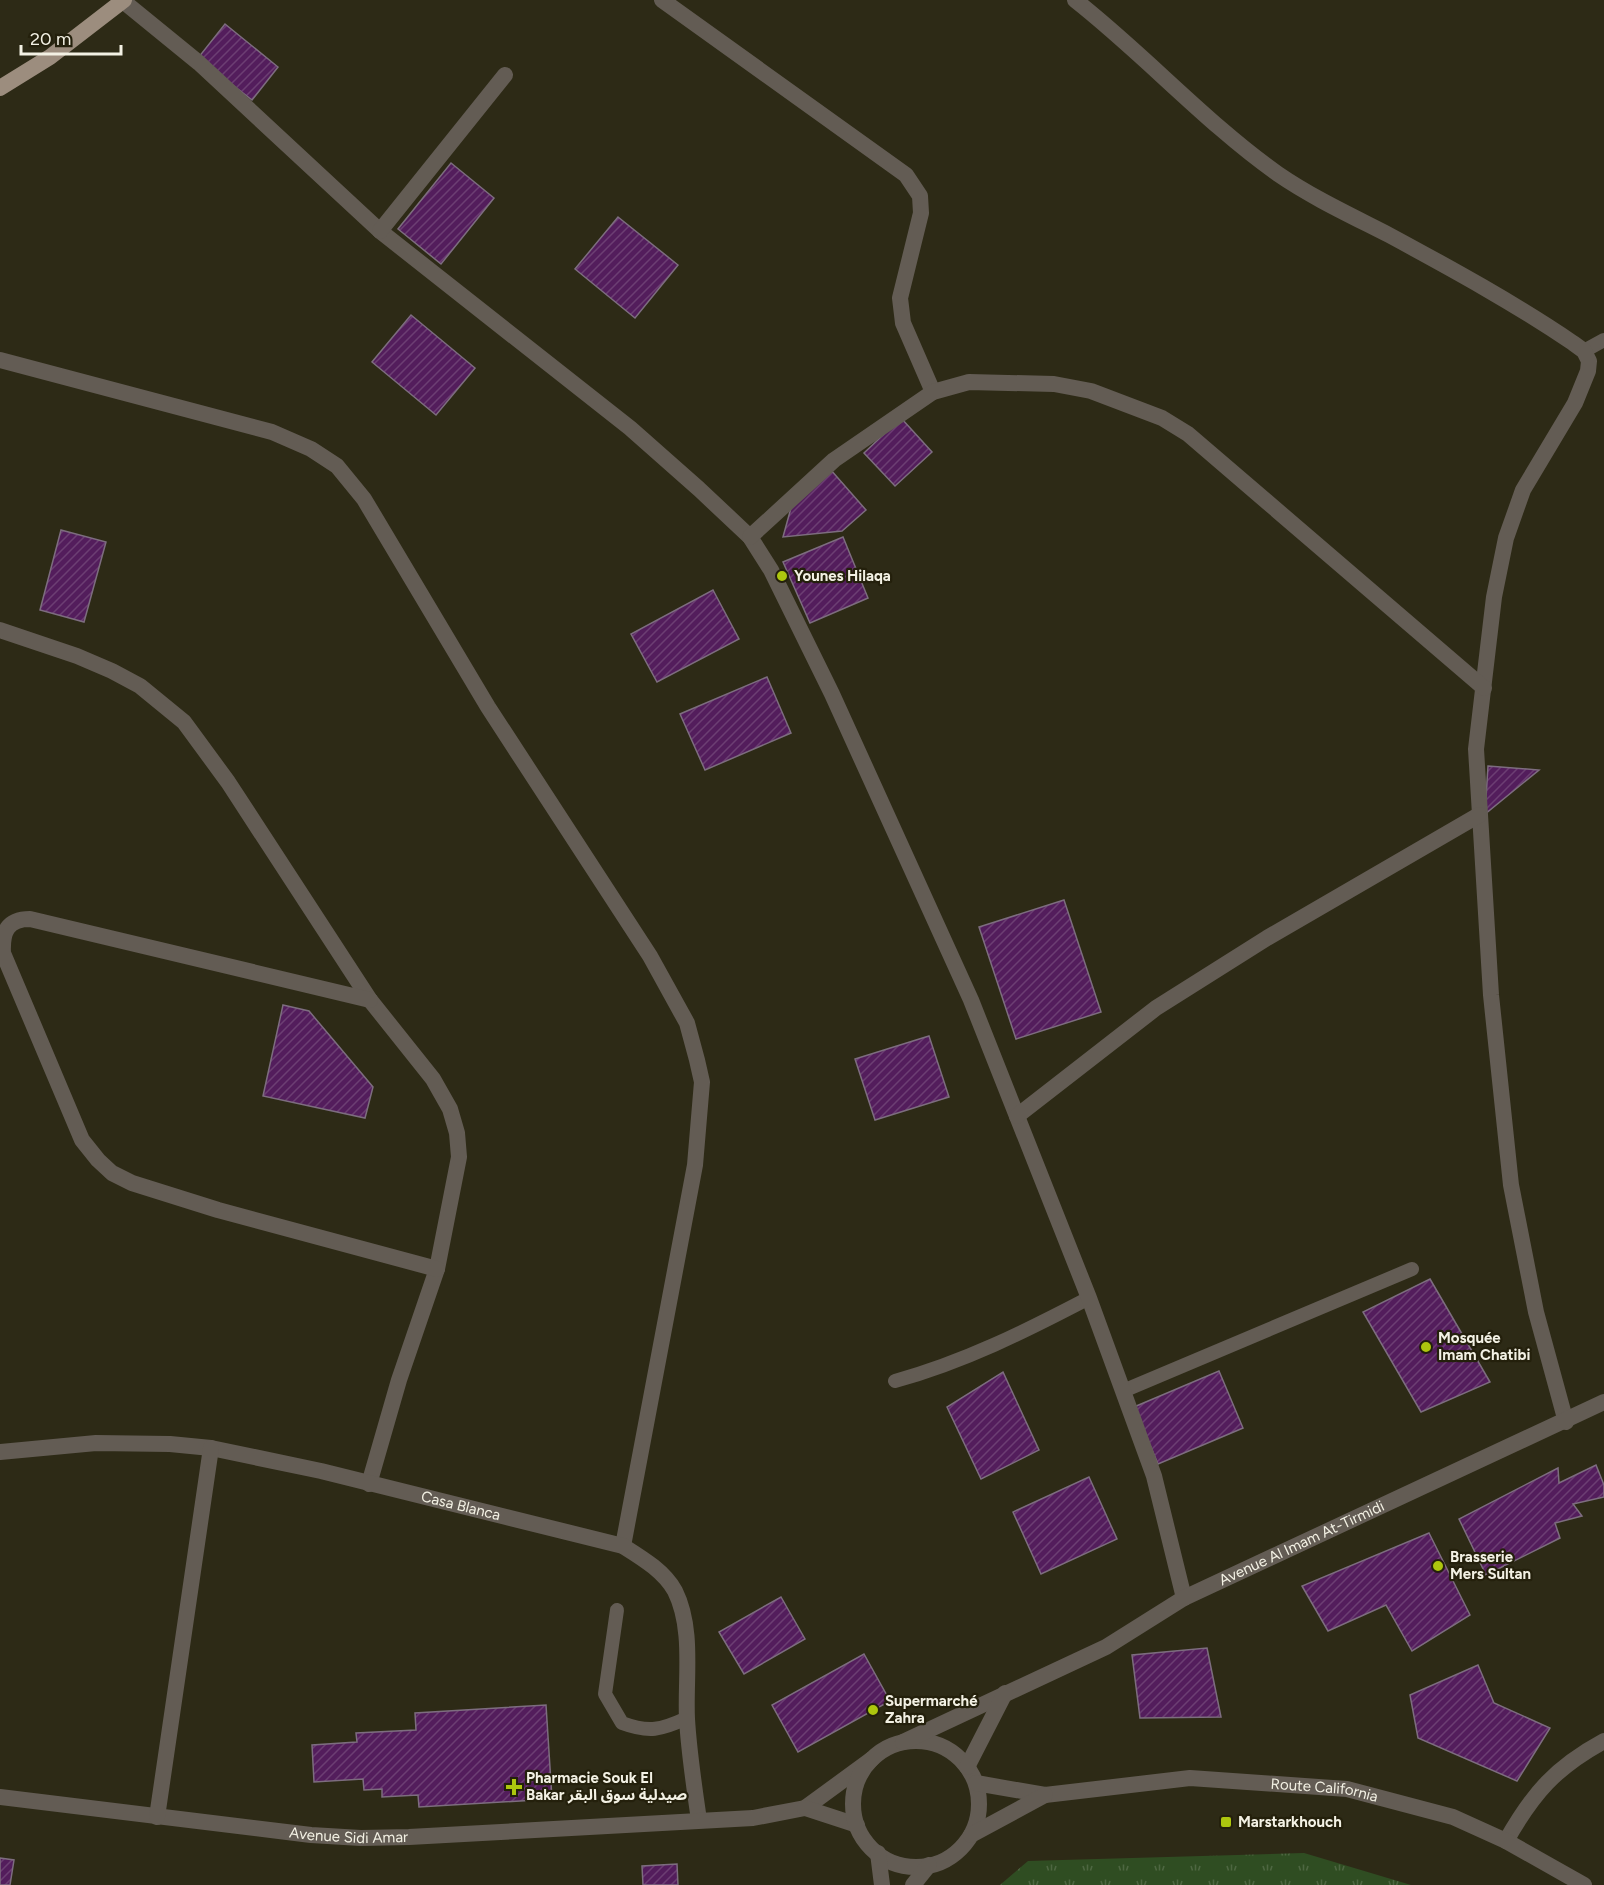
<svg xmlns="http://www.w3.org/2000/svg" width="1604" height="1885" viewBox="0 0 1604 1885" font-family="Figtree,'Noto Sans Arabic',sans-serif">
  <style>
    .grass { fill: url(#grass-tufts) }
    .building { fill: url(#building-hatch); stroke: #7d6d7f; stroke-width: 1.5 }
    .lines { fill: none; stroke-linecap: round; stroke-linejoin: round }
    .service { stroke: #635c54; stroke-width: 14 }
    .minor { stroke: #635c54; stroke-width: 16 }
    .tertiary { stroke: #635c54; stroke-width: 16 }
    .primary { stroke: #9c8d7e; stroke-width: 16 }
    .poi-dot { fill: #adc60e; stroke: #24200c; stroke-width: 2 }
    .labels { text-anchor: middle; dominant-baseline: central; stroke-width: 4.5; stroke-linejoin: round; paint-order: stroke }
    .poi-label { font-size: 15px; font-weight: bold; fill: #f3f1e4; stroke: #24200c; text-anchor: start }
    .street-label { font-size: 15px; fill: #f3f1e4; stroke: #24200c }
  </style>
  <defs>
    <pattern id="grass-tufts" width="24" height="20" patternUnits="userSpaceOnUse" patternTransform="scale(1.5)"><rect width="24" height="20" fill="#2f4d22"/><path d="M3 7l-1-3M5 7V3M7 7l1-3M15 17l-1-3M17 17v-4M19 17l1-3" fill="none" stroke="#4e6742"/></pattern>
    <pattern id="building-hatch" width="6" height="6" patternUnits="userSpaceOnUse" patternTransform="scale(1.5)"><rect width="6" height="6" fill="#531d5c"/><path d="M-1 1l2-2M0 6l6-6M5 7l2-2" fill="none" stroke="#6c3e73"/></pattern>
  </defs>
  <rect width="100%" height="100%" fill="#2d2a16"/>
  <polygon class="grass" points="1304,1853 1411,1885 1000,1885 1028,1861"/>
  <g class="building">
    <polygon points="225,24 278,67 252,100 198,58"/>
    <polygon points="451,163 494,198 441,264 398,229"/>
    <polygon points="618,217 678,265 635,318 575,269"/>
    <polygon points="411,315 475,368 436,415 372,362"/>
    <polygon points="901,418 932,452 895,486 864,453"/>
    <polygon points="830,469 866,510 842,531 783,537 794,497"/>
    <polygon points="61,530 106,542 84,622 40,610"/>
    <polygon points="843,537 868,598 810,623 783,562"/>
    <polygon points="713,590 739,639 657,682 631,634"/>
    <polygon points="767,677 791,733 705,770 680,714"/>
    <polygon points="1488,766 1539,770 1485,814"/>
    <polygon points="1064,900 1101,1012 1016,1039 979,927"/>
    <polygon points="283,1005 309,1011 373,1087 365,1118 263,1096"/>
    <polygon points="929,1036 949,1097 875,1120 855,1059"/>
    <polygon points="1430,1279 1490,1382 1421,1412 1363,1312"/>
    <polygon points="1219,1371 1243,1428 1158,1464 1134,1407"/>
    <polygon points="1003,1372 1039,1450 981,1479 947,1407"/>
    <polygon points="1596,1465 1604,1485 1604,1497 1573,1504 1582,1516 1555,1523 1560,1538 1486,1575 1459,1519 1558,1468 1559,1483"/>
    <polygon points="1089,1477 1117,1539 1041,1574 1013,1512"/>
    <polygon points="1429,1533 1470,1615 1412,1651 1386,1605 1328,1631 1302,1586"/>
    <polygon points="781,1597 805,1639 744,1674 719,1632"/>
    <polygon points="1207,1648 1221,1717 1140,1718 1132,1655"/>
    <polygon points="864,1654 890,1701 798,1752 772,1705"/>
    <polygon points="1478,1665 1494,1703 1550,1728 1517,1781 1418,1738 1410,1695"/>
    <polygon points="546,1705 552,1799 419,1807 418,1795 382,1797 382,1789 364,1790 363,1779 314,1782 312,1745 357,1742 356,1733 416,1730 415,1713"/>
    <polygon points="0,1858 14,1860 10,1885 0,1885"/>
    <polygon points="677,1864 678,1885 643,1885 642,1866"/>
  </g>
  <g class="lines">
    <g class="service">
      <polyline points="1584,351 1604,340"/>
      <path d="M895,1381C964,1362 1026,1331 1089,1298"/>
      <polyline points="1123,1391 1412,1269"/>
      <path d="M617,1610L605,1694L622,1723C649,1733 661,1730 687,1718"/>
    </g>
    <g class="minor">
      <polyline points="662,0 906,175 920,196 921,213 900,298 903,323 933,392"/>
      <path d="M1075,0C1145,55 1206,123 1278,174C1313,198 1352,216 1389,235C1452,269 1514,303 1573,343L1584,351L1589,361L1588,371L1575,403L1523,490L1506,538L1494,597L1476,749L1491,995L1511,1185L1536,1312L1566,1422"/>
      <polyline points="123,1 199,63 380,231 630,428 699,489 750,537 771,570 832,694 971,1000 1089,1298 1154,1476 1184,1598"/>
      <polyline points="380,231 505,75"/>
      <polyline points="0,360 272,432 311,449 337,466 364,499 488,707 650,956 687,1023 697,1060 702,1082 695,1165 623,1546"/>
      <polyline points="750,537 834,460 933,392 969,382 1054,384 1091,391 1162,418 1188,434 1484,688"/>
      <polyline points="0,630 77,656 112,671 140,686 184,722 228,782 370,1000 433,1079 450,1109 457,1133 459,1157 437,1269 399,1380 369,1484"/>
      <path d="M370,1000L30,919C7,919 2,932 3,953L82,1140L98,1160L112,1173L132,1183L218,1210L437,1269"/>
      <polyline points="1017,1116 1156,1008 1267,938 1479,815"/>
      <path id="s1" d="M0,1452L96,1443L170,1444L211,1448L321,1471L623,1546C642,1558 664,1571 675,1591C694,1629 685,1679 687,1719C689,1753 694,1786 699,1820"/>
      <path id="s2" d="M0,1797L311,1835L361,1838L409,1837L753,1818L805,1808L872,1759"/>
      <polyline points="805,1808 857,1825"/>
      <polyline points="157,1817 211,1448"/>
      <path d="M1506,1841C1533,1793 1556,1767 1604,1741"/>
    </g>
    <g class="tertiary">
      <circle cx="916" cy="1804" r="63"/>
      <path id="s3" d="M903,1742L1106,1647L1184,1598L1604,1402"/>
      <polyline points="967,1767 1005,1693"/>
      <path id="s4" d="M976,1783L1045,1795L1190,1778L1347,1789L1453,1817L1506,1841L1584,1885"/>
      <polyline points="971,1835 1045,1795"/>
      <polyline points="878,1853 882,1885"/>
      <polyline points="913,1885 929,1865"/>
    </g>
    <polyline class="primary" points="0,88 50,57 124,0"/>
  </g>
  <g class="poi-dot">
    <circle cx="782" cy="576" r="6"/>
    <circle cx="1426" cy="1347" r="6"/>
    <circle cx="1438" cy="1566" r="6"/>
    <circle cx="873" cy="1710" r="6"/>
    <path d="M511 1778h6v6h6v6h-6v6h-6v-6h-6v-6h6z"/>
    <rect x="1220" y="1816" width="12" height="12" rx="3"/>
  </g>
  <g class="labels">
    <g class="poi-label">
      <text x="794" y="576">Younes Hilaqa</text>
      <text x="1438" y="1338">Mosquée<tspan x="1438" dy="17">Imam Chatibi</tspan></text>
      <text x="1450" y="1557">Brasserie<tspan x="1450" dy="17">Mers Sultan</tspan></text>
      <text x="885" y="1701">Supermarché<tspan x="885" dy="17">Zahra</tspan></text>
      <text x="526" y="1778">Pharmacie Souk El<tspan x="526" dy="17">Bakar صيدلية سوق البقر</tspan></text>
      <text x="1238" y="1822">Marstarkhouch</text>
    </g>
    <g class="street-label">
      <text stroke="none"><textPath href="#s1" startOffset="468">Casa Blanca</textPath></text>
      <text stroke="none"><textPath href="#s3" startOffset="446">Avenue Al Imam At-Tirmidi</textPath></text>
      <text stroke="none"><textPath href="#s4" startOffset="351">Route California</textPath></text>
      <text stroke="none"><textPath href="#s2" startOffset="351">Avenue Sidi Amar</textPath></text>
    </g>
  </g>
  <path d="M21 45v9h100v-9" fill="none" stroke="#f3f1e4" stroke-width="3"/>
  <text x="30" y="45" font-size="18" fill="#f3f1e4" stroke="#24200c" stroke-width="4.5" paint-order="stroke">20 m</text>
</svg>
